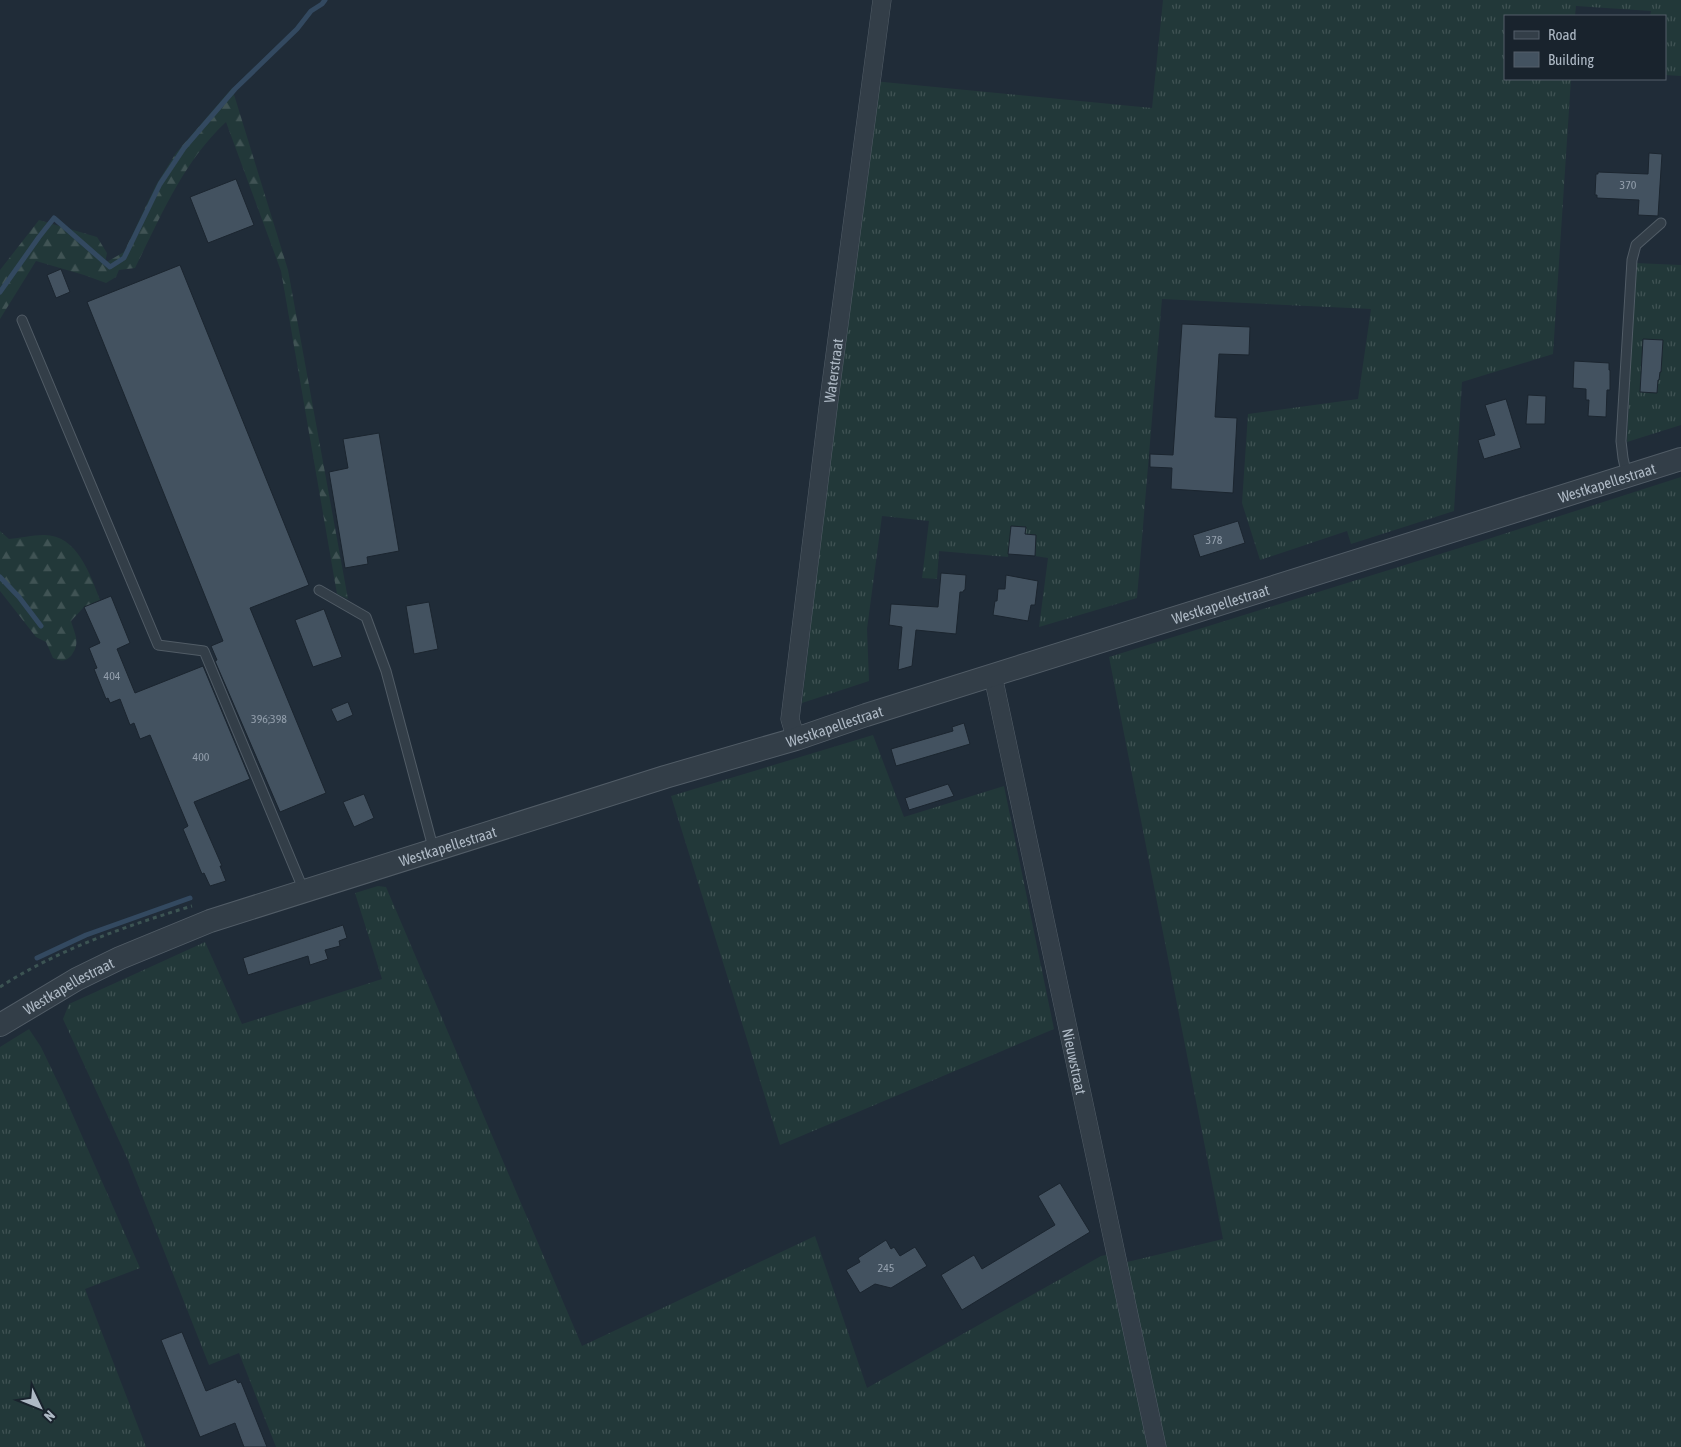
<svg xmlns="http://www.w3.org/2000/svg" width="1681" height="1447" viewBox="0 0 1681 1447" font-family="'Asap Condensed',sans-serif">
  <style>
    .grass { fill: url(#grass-tufts) }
    .forest { fill: url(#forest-firs) }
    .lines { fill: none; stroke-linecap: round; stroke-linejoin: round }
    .stream { stroke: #334960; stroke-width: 5 }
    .building { fill: #435260; stroke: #1b252f }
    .service-casing { stroke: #515c66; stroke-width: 11 }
    .minor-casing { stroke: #515c66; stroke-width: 19 }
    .tertiary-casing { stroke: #515c66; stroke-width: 24 }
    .path { stroke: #3c5453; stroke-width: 3; stroke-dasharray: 4 4; stroke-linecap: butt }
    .service { stroke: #333e48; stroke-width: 9 }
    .minor { stroke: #333e48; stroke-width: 18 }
    .tertiary { stroke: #333e48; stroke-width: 22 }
    .labels { text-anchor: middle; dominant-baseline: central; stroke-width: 4.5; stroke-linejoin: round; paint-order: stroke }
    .number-label { font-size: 12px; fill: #939fac }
    .street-label { font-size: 15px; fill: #aeb9c5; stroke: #19232d }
  </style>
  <defs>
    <pattern id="grass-tufts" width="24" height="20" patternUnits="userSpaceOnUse" patternTransform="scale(1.25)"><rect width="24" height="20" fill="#223839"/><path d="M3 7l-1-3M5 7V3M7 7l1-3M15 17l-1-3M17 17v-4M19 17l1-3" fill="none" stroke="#405354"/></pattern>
    <pattern id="forest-firs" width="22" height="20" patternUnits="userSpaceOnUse" patternTransform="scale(1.25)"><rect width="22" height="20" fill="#223839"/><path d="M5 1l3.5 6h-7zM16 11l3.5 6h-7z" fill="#405354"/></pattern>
  </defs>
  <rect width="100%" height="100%" fill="#202c38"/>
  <g class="grass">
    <polygon points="1163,0 1681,0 1681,76 1665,75 1665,16 1650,16 1651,11 1576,6 1575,16 1505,16 1505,79 1571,79 1553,354 1462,382 1454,511 1351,544 1347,531 1260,560 1242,503 1248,414 1358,399 1371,309 1162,299 1137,598 1039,627 1048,558 1035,556 1036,535 1025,534 1025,527 1011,526 1008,557 939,551 937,579 922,578 929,521 882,516 867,629 869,681 802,703 873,81 1152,108"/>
    <polygon points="1635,263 1681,265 1681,425 1627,442"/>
    <polygon points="1681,477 1681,1447 1162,1447 1123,1263 1223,1239 1109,657 1485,540"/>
    <polygon points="873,735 904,817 1004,786 1054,1029 780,1145 671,796"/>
    <polygon points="378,886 386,887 582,1346 815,1236 867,1388 1101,1256 1111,1254 1152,1447 276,1447 239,1353 209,1365 128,1160 63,1019 69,1004 205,942 242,1024 382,979 355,893"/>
    <polygon points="29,1029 41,1047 64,1095 140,1268 85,1289 146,1447 0,1447 0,1047"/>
  </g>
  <g class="forest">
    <path d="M232,88L288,270L348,599L337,594L281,271L226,122C183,162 161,216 135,268L119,270L116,277L106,283L84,275L36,261L0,319V270L39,220L97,237L107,253L105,263L124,252L156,185L176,153Z"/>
    <path d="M0,531L9,539C21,538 32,535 43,535C77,534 90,574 100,600L84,607L71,621C75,635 81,643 71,656C65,662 60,661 53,658L46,642L36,637L0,591Z"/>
  </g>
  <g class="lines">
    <g class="stream">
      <polyline points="0,292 39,237 54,218 110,267 124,258 160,184 184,148 235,89 297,29 311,11 322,4 325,0"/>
      <polyline points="0,577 19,597 41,626"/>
      <polyline points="37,958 86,935 190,898"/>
    </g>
  </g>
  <g class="building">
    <polygon points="1649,153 1662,154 1658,216 1638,215 1639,200 1597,198 1597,195 1595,195 1596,174 1598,174 1598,172 1648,174"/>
    <polygon points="236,179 254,225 208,243 190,197"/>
    <polygon points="180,265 309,585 250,608 326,793 280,812 215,661 217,660 211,646 223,641 87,302"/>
    <polygon points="61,269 70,292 56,298 47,275"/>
    <polygon points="1182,324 1250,327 1249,355 1219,354 1215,417 1237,418 1233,493 1171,489 1172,468 1150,467 1150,454 1173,455"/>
    <polygon points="1643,339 1663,340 1661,372 1660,372 1659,380 1658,380 1657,393 1640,392"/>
    <polygon points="1574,361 1609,363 1609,370 1610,370 1610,390 1607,390 1606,417 1588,416 1589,400 1586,400 1586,389 1573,388"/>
    <polygon points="1528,395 1546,396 1545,424 1526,424"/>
    <polygon points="1506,399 1521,448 1484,459 1478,440 1495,435 1485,405"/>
    <polygon points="379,433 399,551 367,557 368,564 345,568 329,472 348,468 343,439"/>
    <polygon points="1238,521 1245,543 1200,557 1193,535"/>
    <polygon points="1011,526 1026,527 1025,534 1036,535 1035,556 1008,554"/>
    <polygon points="941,573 966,575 965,590 964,590 963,592 960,592 956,634 916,630 912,666 898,670 902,627 889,625 891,604 938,607"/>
    <polygon points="1006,575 1038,581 1035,605 1031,605 1028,621 993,615 995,601 997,601 998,589 1005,589"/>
    <polygon points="111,596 130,643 117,649 135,693 203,666 250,779 194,802 222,866 220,866 226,881 210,886 204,873 202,874 183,829 188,826 150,735 140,739 134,723 130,725 120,699 110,703 108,698 106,699 94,669 97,668 89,648 100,643 84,607"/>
    <polygon points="429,602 438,649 414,654 406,606"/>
    <polygon points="324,609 342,657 313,667 295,620"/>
    <polygon points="348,702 353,715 337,722 331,709"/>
    <polygon points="964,723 970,744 896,766 891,749 953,731 952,727"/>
    <polygon points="948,784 954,796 909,810 905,798"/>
    <polygon points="364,794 374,818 354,827 343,802"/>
    <polygon points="343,925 347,938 339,941 340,946 325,950 328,959 310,965 308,956 248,975 243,958"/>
    <polygon points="1060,1183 1090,1232 962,1310 941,1275 974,1255 982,1269 1055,1225 1038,1196"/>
    <polygon points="886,1240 891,1249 894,1247 900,1256 915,1247 927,1266 891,1288 875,1284 860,1293 846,1270 860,1262 858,1258"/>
    <polygon points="182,1332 206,1391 236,1379 238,1383 241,1382 267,1447 244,1447 235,1423 200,1437 161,1340"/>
  </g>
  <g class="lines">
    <defs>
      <g id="service">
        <polyline points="22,320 158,645 204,651 304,891"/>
        <polyline points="1627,476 1623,458 1621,441 1632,260 1636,245 1661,223"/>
        <polyline points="319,590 366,617 386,671 434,851"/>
      </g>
      <g id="minor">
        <path id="s1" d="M993,676L1157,1447"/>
        <path id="s2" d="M796,739L790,719L829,400L882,0"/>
      </g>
      <g id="tertiary">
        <path id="s3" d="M0,1025L77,979L120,958L210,921L665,777L796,739L866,715L1681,459"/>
      </g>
    </defs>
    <use href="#service" class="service-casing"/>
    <use href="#minor" class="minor-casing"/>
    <use href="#tertiary" class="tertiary-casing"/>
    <path class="path" d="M0,987C59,949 126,926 192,906"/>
    <use href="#service" class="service"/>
    <use href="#minor" class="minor"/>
    <use href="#tertiary" class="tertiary"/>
  </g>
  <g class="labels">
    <g class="number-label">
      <text x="1628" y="185">370</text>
      <text x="1214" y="540">378</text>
      <text x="112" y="676">404</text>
      <text x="269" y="719">396;398</text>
      <text x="201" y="757">400</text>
      <text x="886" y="1268">245</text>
    </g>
    <g class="street-label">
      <text stroke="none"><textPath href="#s2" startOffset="372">Waterstraat</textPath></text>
      <text stroke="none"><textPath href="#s3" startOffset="1699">Westkapellestraat</textPath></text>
      <text stroke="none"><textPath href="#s3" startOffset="1294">Westkapellestraat</textPath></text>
      <text stroke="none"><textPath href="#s3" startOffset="889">Westkapellestraat</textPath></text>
      <text stroke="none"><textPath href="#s3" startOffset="484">Westkapellestraat</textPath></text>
      <text stroke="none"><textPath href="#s3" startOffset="79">Westkapellestraat</textPath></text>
      <text stroke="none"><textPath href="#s1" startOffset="394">Nieuwstraat</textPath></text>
    </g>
  </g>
  <rect x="1504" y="15" width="162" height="65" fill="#19232d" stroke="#555f6a"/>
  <rect x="1514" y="31" width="25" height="8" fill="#333e48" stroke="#555f6a"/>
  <text x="1548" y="40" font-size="15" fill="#aeb9c5">Road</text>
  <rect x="1514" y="52" width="25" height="15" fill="#435260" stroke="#555f6a"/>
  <text x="1548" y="65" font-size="15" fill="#aeb9c5">Building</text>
  <g transform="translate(40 1407) rotate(133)" stroke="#19232d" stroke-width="4" paint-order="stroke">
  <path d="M0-4L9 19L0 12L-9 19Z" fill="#aeb9c5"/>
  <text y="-8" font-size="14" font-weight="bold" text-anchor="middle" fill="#aeb9c5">N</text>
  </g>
</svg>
